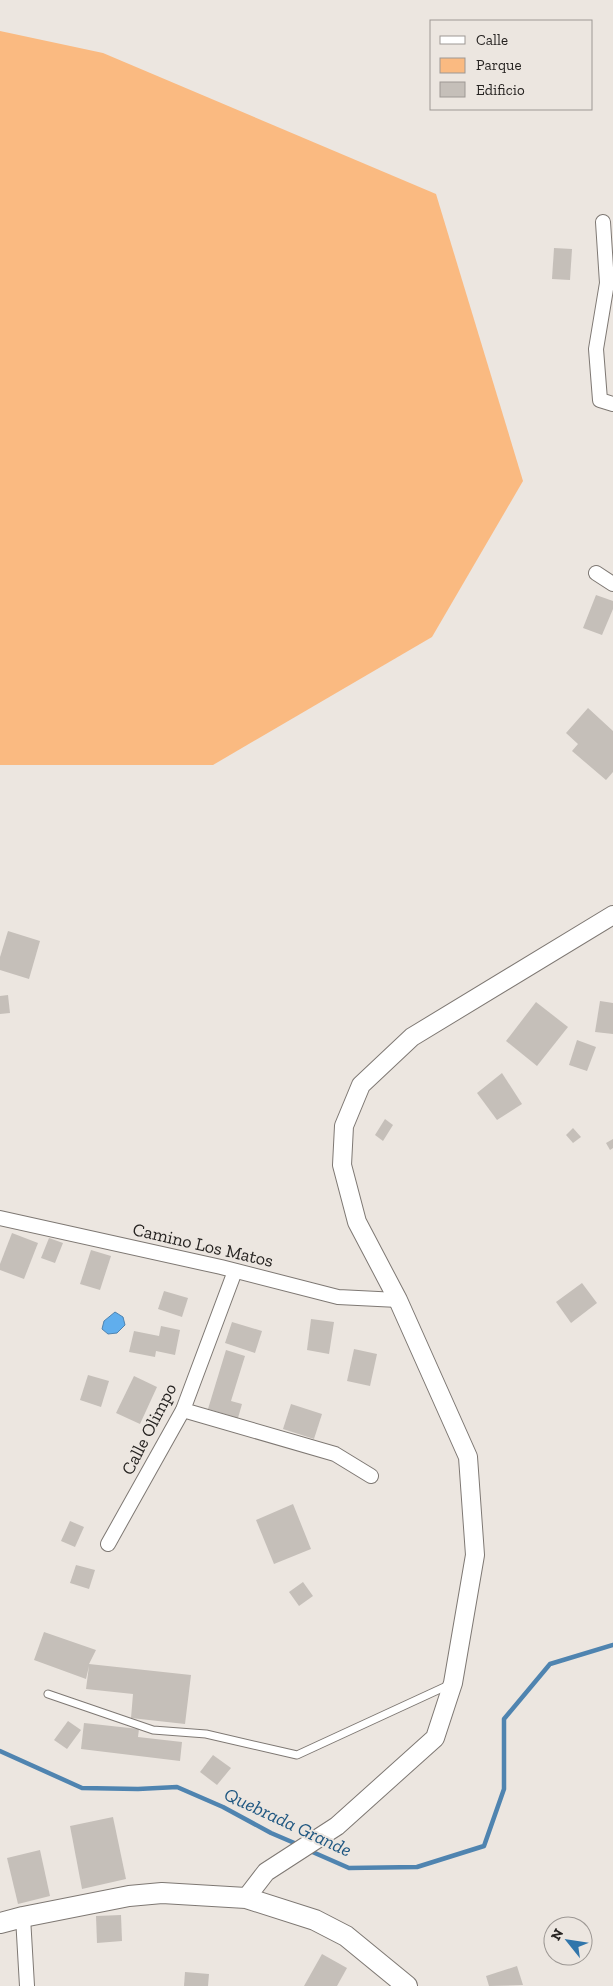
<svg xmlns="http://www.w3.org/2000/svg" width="613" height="1986" viewBox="0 0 613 1986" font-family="'Zilla Slab',serif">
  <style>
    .green { fill: #faba81 }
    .water { fill: #60aeed; stroke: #4f84b0 }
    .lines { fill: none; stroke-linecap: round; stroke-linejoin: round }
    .stream { stroke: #4f84b0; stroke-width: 4.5 }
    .building { fill: #c5bfb9 }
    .service-casing { stroke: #7e7873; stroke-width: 9 }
    .minor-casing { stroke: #7e7873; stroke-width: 16 }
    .tertiary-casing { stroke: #7e7873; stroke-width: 20 }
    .secondary-casing { stroke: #7e7873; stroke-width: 22 }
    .service { stroke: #fff; stroke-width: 7 }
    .minor { stroke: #fff; stroke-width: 14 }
    .tertiary { stroke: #fff; stroke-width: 18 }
    .secondary { stroke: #fff; stroke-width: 20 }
    .labels { text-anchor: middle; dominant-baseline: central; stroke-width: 4; stroke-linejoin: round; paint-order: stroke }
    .street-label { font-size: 18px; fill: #262321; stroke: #ece6e0 }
    .water-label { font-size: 19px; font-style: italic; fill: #1f5781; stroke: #ece6e0 }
  </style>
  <rect width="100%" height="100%" fill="#ece6e0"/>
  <polygon class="green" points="0,31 103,53 436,194 523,481 432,637 213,765 0,765"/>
  <polygon class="water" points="115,1312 123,1317 125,1325 117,1333 108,1334 102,1329 104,1321"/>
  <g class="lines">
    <g class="stream">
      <polyline points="0,1751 82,1788 138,1789 177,1787 223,1807 271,1833 299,1845"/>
      <polyline points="308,1850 349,1868 417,1867 484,1846 504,1789 504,1719 550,1664 613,1645"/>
    </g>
  </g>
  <g class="building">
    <polygon points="554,248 572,249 570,280 552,279"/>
    <polygon points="596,595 613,601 613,609 602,635 583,628"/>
    <polygon points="588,708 613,731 613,772 606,780 572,751 578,744 566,733"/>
    <polygon points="8,931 40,941 29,979 0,970 0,957"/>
    <polygon points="8,995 10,1013 0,1014 0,996"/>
    <polygon points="600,1001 613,1003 613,1034 595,1032"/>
    <polygon points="536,1002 568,1027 537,1066 506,1041"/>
    <polygon points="577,1040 596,1047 587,1071 569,1065"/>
    <polygon points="502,1073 522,1104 497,1120 477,1093"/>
    <polygon points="385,1119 393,1125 383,1141 375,1135"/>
    <polygon points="573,1128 581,1137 573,1143 566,1135"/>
    <polygon points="613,1139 613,1148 610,1150 606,1143"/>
    <polygon points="12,1233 38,1243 24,1279 0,1270 0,1264"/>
    <polygon points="49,1238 63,1243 55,1263 41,1258"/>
    <polygon points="91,1250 111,1256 100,1290 80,1284"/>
    <polygon points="582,1283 597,1303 571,1323 556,1302"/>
    <polygon points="164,1291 188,1298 182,1317 158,1309"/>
    <polygon points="311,1319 334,1322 329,1354 307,1350"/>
    <polygon points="232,1322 262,1331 255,1353 225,1343"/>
    <polygon points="161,1326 180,1330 175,1355 156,1351 155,1357 129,1352 134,1331 159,1336"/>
    <polygon points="354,1349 377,1354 370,1386 347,1381"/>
    <polygon points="226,1350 245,1356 231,1401 242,1404 238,1418 208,1409"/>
    <polygon points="88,1375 109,1381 101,1407 80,1400"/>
    <polygon points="134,1376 157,1387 140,1424 116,1413"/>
    <polygon points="291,1404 322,1414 314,1439 283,1429"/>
    <polygon points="293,1504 311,1549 274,1564 256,1520"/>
    <polygon points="70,1521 84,1527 75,1547 61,1541"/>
    <polygon points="76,1565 95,1570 89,1589 70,1583"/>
    <polygon points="303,1582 313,1596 299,1606 289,1592"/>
    <polygon points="44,1632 96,1650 89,1664 191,1675 185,1724 131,1718 133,1694 86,1689 89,1666 86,1679 34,1660"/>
    <polygon points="68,1721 81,1730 67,1749 54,1740"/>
    <polygon points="84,1723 139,1729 138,1737 182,1742 180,1761 81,1749"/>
    <polygon points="213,1755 231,1768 217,1785 200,1772"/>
    <polygon points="113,1817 126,1879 82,1889 70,1826"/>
    <polygon points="40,1850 50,1896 18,1904 7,1858"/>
    <polygon points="121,1915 122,1941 97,1943 96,1916"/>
    <polygon points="322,1954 347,1968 337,1986 304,1986"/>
    <polygon points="517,1966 523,1985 489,1986 486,1976"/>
    <polygon points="185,1972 209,1974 208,1986 184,1986"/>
  </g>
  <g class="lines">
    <defs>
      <polyline id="service" points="48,1694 153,1730 206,1734 297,1755 451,1684"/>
      <g id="minor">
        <polyline points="603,222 607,283 596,349 600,400 613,404"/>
        <polyline points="596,573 613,584"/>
        <polyline points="0,1218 221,1267 338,1297 398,1300"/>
        <polyline points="183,1410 335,1454 371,1476"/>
        <polyline points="108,1544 183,1410 235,1271"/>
        <polyline points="23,1917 27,1986"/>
      </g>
      <polyline id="tertiary" points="246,1898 266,1872 337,1826 435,1738 453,1683 475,1555 468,1457 398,1300 357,1222 342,1165 344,1126 361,1085 412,1037 613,915"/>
      <polyline id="secondary" points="0,1923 23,1917 129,1896 162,1893 246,1898 315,1920 346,1936 407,1986"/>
    </defs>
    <use href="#service" class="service-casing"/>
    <use href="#minor" class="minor-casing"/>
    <use href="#tertiary" class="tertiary-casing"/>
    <use href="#secondary" class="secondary-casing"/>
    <use href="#service" class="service"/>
    <use href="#minor" class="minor"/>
    <use href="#tertiary" class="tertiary"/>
    <use href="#secondary" class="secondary"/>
  </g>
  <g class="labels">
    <g class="street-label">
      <text transform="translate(203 1245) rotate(13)">Camino Los Matos</text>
      <text transform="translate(149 1429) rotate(-63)">Calle Olimpo</text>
    </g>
    <g class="water-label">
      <text transform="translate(288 1822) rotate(25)">Quebrada Grande</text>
    </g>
  </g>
  <rect x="430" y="20" width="162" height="90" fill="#ece6e0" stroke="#9d9894"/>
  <rect x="440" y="36" width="25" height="8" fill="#ffffff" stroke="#9d9894"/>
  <text x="476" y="45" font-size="15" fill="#262321">Calle</text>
  <rect x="440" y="58" width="25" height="15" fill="#faba81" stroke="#9d9894"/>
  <text x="476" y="70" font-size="15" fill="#262321">Parque</text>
  <rect x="440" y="82" width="25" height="15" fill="#c5bfb9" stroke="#9d9894"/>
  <text x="476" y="95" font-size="15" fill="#262321">Edificio</text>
  <g transform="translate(568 1941) rotate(300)"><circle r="24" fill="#ece6e0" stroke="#9d9894"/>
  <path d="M0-4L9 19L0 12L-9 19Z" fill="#3176ab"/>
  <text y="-8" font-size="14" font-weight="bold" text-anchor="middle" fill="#262321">N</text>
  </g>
</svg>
